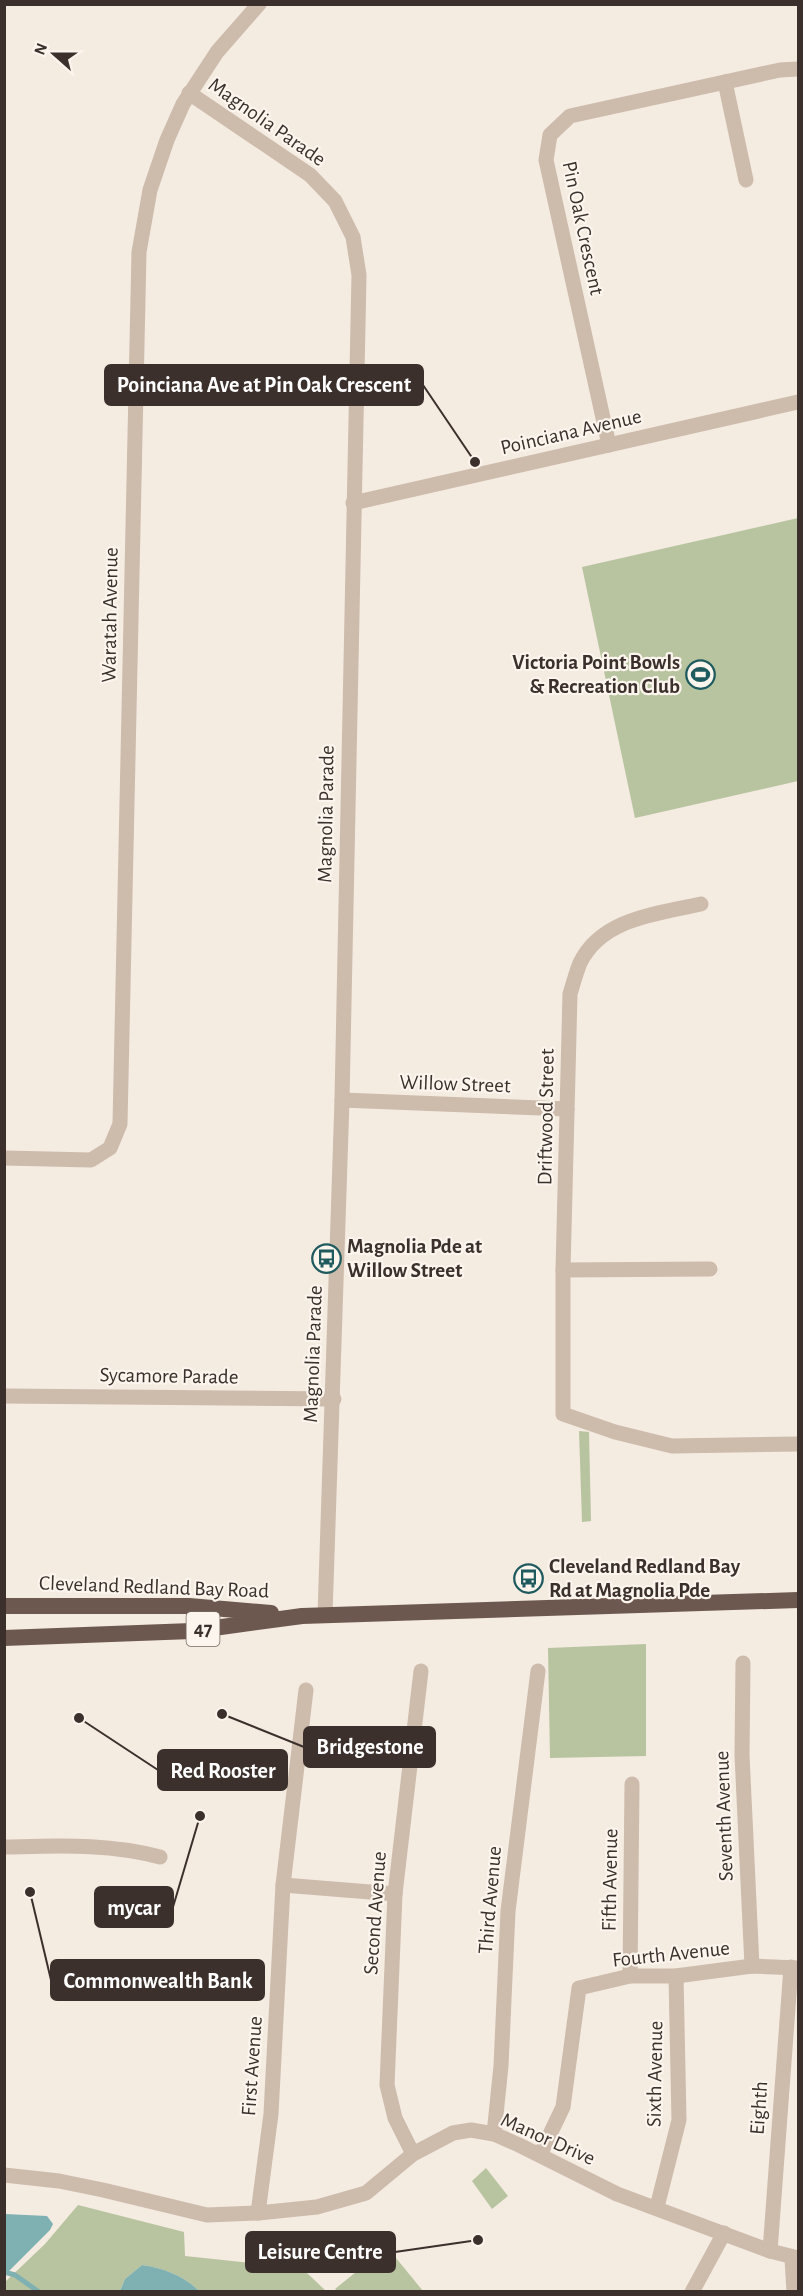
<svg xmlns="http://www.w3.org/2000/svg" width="803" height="2296" viewBox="0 0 803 2296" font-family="'Alegreya Sans',sans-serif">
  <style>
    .green { fill: #b8c4a0 }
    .water { fill: #7fb0b2 }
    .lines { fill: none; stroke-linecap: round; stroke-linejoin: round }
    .stream { stroke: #7fb0b2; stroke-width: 5 }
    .minor { stroke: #cdbbac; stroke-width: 15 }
    .trunk { stroke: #6c584f; stroke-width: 16 }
    .labels { text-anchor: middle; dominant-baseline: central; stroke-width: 4.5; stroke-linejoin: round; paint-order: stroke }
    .shield { fill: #fbf5ee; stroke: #756b66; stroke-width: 1.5 }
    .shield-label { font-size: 20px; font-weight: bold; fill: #3b302b }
    .street-label { font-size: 21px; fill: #3b302b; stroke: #fbf5ee }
    .poi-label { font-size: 21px; font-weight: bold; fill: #3b302b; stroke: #fbf5ee; text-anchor: start }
    .leader { fill: none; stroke: #3b302b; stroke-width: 2 }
    .callout-dot { fill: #3b302b; stroke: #fbf5ee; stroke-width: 2 }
    .callout { fill: #3b302b; stroke: #3b302b; stroke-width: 2 }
    .callout-label { font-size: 22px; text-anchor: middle; font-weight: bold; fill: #fff }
  </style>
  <rect width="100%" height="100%" fill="#f4ebe1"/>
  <g class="green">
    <polygon points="798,518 798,781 635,818 582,567"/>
    <polygon points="579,1431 589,1432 591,1521 582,1522"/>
    <polygon points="646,1644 646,1756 550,1758 548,1648"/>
    <polygon points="486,2168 508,2196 492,2209 472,2181"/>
    <path d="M78,2205L184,2232L185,2256L260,2264L289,2256L326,2291H199C184,2276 164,2268 142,2265L125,2279L120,2291L5,2292V2282L45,2244Z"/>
    <polygon points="387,2247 423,2291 338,2291 335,2289"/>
  </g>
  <g class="water">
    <polygon points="5,2214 47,2216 53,2224 50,2230 5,2275"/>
    <path d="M142,2265C164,2268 184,2276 199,2291H120L125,2279Z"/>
  </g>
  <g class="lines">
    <polyline class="stream" points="4,2272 15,2275 39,2292"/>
    <g class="minor">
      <polyline points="725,82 746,180"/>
      <polyline points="189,93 310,175 335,201 353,237 359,275 342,1100 325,1615"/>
      <polyline points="609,445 546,160 550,135 570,116 780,70 798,69"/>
      <polyline points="353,503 798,402"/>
      <path d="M701,904C657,914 602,918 580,963C576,973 573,984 570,994L563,1270V1414L615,1432L672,1446L798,1444"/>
      <polyline points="342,1100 567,1109"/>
      <polyline points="4,1158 91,1160 110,1148 120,1124 139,252 150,190 167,140 183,104 217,52 259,4"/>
      <polyline points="563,1270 710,1269"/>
      <polyline points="4,1396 334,1399"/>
      <polyline points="743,1663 742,1755 752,1966"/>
      <path d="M4,1847C57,1846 108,1843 160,1857"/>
      <polyline points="283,1885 395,1894"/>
      <polyline points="630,1976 632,1784"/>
      <polyline points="494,2134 501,2066 508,1911 538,1671"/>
      <polyline points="413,2154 395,2118 387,2085 395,1894 421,1671"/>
      <polyline points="540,2155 563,2107 579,1988 630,1976 676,1976 752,1966 798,1968"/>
      <polyline points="4,2175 59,2181 103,2190 207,2215 258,2213 317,2207 366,2193 413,2154 453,2133 471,2130 494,2134 519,2145 617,2194 770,2251 798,2258"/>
      <polyline points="657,2207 679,2120 676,1976"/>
      <polyline points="258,2213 271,2114 283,1885 306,1690"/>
      <polyline points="770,2251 791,1967"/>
      <polyline points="792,2258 794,2292"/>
      <polyline points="692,2292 724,2233"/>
    </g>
    <g class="trunk">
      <polyline points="4,1606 189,1606 271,1613"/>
      <polyline points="4,1638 192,1631 302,1616 798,1600"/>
    </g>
  </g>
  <defs>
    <symbol id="stadium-ring" viewBox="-11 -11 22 22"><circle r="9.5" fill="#fbf5ee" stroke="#1f5a5e" stroke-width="1.5"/><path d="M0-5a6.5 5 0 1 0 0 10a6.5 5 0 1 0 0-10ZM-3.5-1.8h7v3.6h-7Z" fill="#1f5a5e"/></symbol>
    <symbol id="bus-ring" viewBox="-11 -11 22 22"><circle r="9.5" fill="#fbf5ee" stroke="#1f5a5e" stroke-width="1.5"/><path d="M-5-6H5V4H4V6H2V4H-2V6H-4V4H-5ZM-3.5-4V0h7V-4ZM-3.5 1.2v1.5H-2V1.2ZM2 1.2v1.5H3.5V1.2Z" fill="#1f5a5e"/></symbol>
  </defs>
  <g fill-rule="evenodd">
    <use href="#stadium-ring" x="684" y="658" width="33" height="33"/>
    <use href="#bus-ring" x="310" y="1242" width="33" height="33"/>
    <use href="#bus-ring" x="512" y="1562" width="33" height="33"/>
  </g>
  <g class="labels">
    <rect class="shield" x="186.5" y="1612" width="33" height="34" rx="4.5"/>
    <g class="shield-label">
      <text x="203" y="1629">47</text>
    </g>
    <g class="street-label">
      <text transform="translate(267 122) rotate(35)">Magnolia Parade</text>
      <text transform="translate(583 228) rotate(78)">Pin Oak Crescent</text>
      <text transform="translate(571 432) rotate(-13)">Poinciana Avenue</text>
      <text transform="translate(110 615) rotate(-89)">Waratah Avenue</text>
      <text transform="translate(326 814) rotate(-89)">Magnolia Parade</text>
      <text transform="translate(455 1084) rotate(2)">Willow Street</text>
      <text transform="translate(546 1117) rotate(-89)">Driftwood Street</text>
      <text transform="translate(313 1354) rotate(-88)">Magnolia Parade</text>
      <text transform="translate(169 1376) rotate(1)">Sycamore Parade</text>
      <text transform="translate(154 1587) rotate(2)">Cleveland Redland Bay Road</text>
      <text transform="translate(724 1816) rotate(-92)">Seventh Avenue</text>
      <text transform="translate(610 1880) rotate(-89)">Fifth Avenue</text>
      <text transform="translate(490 1900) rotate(-85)">Third Avenue</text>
      <text transform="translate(375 1913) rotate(-86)">Second Avenue</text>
      <text transform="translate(671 1954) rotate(-6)">Fourth Avenue</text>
      <text transform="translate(252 2066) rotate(-86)">First Avenue</text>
      <text transform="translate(655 2074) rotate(-89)">Sixth Avenue</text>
      <text transform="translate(759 2108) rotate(-86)">Eighth</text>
      <text transform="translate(548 2139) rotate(24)">Manor Drive</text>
    </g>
    <g class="poi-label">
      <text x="680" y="662" text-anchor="end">Victoria Point Bowls<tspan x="680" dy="24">&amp; Recreation Club</tspan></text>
      <text x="347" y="1246">Magnolia Pde at<tspan x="347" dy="24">Willow Street</tspan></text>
      <text x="549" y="1566">Cleveland Redland Bay<tspan x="549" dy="24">Rd at Magnolia Pde</tspan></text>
    </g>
  </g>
  <path class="leader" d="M475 462L423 385M222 1714L304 1747M79 1718L158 1770M200 1816L173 1907M30 1892L51 1980M478 2240L395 2252"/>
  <g class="callout-dot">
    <circle cx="475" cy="462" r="6"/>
    <circle cx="222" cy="1714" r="6"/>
    <circle cx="79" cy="1718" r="6"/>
    <circle cx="200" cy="1816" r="6"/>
    <circle cx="30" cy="1892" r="6"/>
    <circle cx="478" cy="2240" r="6"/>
  </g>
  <g class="callout">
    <rect x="105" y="365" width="318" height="40" rx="6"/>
    <rect x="304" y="1727" width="131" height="40" rx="6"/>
    <rect x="158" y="1750" width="129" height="40" rx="6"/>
    <rect x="95" y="1887" width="78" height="40" rx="6"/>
    <rect x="51" y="1960" width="213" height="40" rx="6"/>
    <rect x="246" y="2232" width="149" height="40" rx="6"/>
  </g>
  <g class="callout-label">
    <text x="264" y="392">Poinciana Ave at Pin Oak Crescent</text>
    <text x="370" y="1754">Bridgestone</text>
    <text x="223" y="1778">Red Rooster</text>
    <text x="134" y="1915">mycar</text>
    <text x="158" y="1988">Commonwealth Bank</text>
    <text x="320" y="2259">Leisure Centre</text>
  </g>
  <rect width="803" height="2296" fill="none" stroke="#3b302b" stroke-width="12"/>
  <g transform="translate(54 54) rotate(291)" stroke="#fbf5ee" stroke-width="4.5" paint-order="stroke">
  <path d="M0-4.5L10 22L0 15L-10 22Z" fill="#3b302b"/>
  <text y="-9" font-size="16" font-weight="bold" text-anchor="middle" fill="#3b302b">N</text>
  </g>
</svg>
